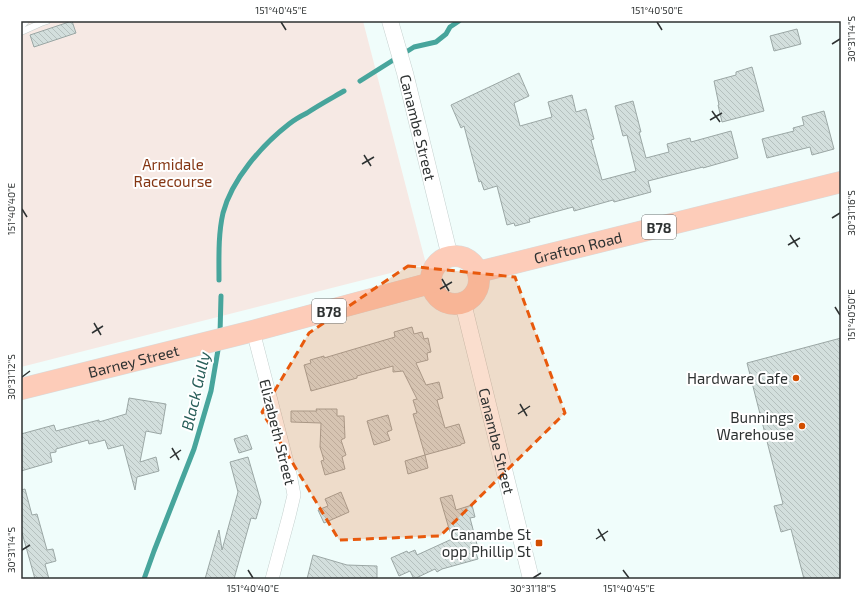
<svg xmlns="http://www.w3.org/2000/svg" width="862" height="600" viewBox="0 0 862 600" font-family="'Exo 2',sans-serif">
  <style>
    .green { fill: #f6e9e4 }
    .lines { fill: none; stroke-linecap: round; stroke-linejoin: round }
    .stream { stroke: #47a59c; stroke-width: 5 }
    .building { fill: url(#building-back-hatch); stroke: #9ba7a5 }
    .service-casing { stroke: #c3cfcd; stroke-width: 7 }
    .minor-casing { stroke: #c3cfcd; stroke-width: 14 }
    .tertiary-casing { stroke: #c3cfcd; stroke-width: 17 }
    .primary-casing { stroke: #d9dada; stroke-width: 22 }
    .service { stroke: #fff; stroke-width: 6 }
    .minor { stroke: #fff; stroke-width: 13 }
    .tertiary { stroke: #fff; stroke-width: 16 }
    .primary { stroke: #fdccb9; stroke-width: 21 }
    .marked { fill: #e8590c; fill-opacity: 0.2; stroke: #e8590c; stroke-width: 3; stroke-dasharray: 8 5; stroke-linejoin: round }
    .ticks { fill: none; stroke: #2e3232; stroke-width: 1.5 }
    .poi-dot { fill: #d24e00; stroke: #fff; stroke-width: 1.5 }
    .labels { text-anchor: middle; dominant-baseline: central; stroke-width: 4; stroke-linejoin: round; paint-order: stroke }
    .shield { fill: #fff; stroke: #6d7070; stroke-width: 1 }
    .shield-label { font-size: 14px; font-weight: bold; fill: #2e3232 }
    .street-label { font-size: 15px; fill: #2e3232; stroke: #fff }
    .park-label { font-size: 15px; fill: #843613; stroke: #fff }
    .poi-label { font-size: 15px; fill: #2e3232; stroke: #fff; text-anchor: end }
    .water-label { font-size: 16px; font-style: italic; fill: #295f5a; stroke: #fff }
    .neatline { fill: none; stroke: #2e3232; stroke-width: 1.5 }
    .ticks-label { font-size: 10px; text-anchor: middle; fill: #2e3232 }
  </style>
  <defs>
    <pattern id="building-back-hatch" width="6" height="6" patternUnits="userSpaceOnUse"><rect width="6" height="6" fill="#d3dfdd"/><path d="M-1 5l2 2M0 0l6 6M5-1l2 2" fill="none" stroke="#b5c0be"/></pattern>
  </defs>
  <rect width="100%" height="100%" fill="#f0fdfb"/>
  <polygon class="green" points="21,21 363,21 426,264 21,367"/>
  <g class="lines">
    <g class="stream">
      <polyline points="360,81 414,47 436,42 446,34 450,27 459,21"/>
      <path d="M219,280C219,258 218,235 223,213C232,179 262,145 289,124C294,120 301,116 307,113C319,105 332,98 344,91"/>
      <polyline points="220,334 221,296"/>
      <polyline points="144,579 154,551 194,449 211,391 219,344"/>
    </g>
  </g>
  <g class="building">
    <polygon points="72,21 76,33 34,47 30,35"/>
    <polygon points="797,29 801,44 774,51 770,36"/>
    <polygon points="752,67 764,111 722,122 718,105 719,105 714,81 736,75 736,72"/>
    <polygon points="519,73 529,96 514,103 520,126 552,117 548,102 572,95 576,112 586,109 594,139 591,140 602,180 636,171 627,135 623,136 615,106 633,101 641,132 639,132 646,158 669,152 667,144 690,138 691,142 731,131 738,158 703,168 703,167 648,181 651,192 614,202 613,200 574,211 573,207 529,219 530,222 515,226 514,223 507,225 497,186 484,190 481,181 479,182 464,126 461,128 451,105"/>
    <polygon points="824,111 834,149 812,155 810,147 767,158 762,139 794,131 793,128 804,125 802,117"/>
    <polygon points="412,327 414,334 422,332 424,339 428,338 431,352 427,353 428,360 416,363 426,385 439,382 443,398 437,400 445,428 459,424 465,443 461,444 461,445 425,455 413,414 417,413 413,400 417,399 403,371 393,372 393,366 357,376 357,378 311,391 304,365 311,363 310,360 324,356 324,358 395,337 394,332"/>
    <polygon points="841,338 841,579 804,579 791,529 781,532 774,506 783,504 747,363"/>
    <polygon points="129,398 166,404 161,434 146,431 140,462 156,457 159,471 137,477 135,490 123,445 108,449 105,440 89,444 88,440 56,449 56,452 50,453 52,462 21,471 21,434 54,425 56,431 99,420 99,422 126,414"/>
    <polygon points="316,409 337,409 337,416 344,416 345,438 341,440 346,455 342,457 345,469 325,475 321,461 324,460 320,447 321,423 291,422 291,411 317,411"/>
    <polygon points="388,415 392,430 387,432 390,440 374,445 367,421"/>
    <polygon points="247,435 252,449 239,453 234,439"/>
    <polygon points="425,455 428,468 408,474 405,461"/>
    <polygon points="248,457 261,502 256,519 251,518 234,579 205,579 219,530 222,550 238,492 230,462"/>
    <polygon points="25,489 32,515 37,514 47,550 53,549 56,561 45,564 49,579 35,579 21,529 21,490"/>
    <polygon points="341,492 349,512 324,523 318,510 328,506 325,499"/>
    <polygon points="452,495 456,510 472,505 475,517 470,518 479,552 476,553 478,559 442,569 437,572 435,569 414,579 410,571 399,576 391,558 407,551 408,553 415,550 417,555 452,539 440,498"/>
    <polygon points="313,555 347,565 377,566 377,578 307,579"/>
  </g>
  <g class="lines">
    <defs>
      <g id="service">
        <polyline points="21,27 26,21"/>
        <polyline points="21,32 41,23 47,21"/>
      </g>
      <polyline id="minor" points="253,331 290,474 294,495 289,516 272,579"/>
      <g id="tertiary">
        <path id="s1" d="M390,21L405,73L450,257"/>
        <path id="s2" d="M463,303L531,579"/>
      </g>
      <g id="primary">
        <circle cx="455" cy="280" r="24"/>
        <path id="s3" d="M478,272L841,182"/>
        <path id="s4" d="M21,389L253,331L431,283"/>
      </g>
    </defs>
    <use href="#service" class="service-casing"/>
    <use href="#minor" class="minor-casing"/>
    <use href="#tertiary" class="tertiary-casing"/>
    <use href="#primary" class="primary-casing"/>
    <use href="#service" class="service"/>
    <use href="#minor" class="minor"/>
    <use href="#tertiary" class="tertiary"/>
    <use href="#primary" class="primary"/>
  </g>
  <path class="marked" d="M408,266L515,277L565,413L440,536L339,540L262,412L309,333Z"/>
  <path class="ticks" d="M281,22L286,30M657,22L662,30M832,44L840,39M712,111L720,122M710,120L722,113M364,155L371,166M362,164L374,157M22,209L27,217M832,218L840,213M790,235L798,247M788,245L800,238M442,279L449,291M440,289L452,282M835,307L840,315M94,323L101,335M92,333L103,326M22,377L30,371M520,404L527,416M518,414L530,406M172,448L179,460M170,458L181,450M598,529L605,541M596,539L608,531M22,550L30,545M248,570L253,578M623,570L629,578M533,578L541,573"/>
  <g class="poi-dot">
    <circle cx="796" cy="378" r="4"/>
    <circle cx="802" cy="426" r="4"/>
    <rect x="535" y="539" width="8" height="8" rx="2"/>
  </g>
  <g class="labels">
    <g class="shield">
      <rect x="642" y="215" width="34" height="24" rx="3"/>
      <rect x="312" y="299" width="34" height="24" rx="3"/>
    </g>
    <g class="shield-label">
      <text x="659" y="227">B78</text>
      <text x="329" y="311">B78</text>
    </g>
    <g class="street-label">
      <text stroke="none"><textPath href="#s1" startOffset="110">Canambe Street</textPath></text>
      <text stroke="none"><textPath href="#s3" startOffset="103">Grafton Road</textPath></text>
      <text stroke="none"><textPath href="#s4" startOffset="116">Barney Street</textPath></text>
      <text transform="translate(278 432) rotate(76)">Elizabeth Street</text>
      <text stroke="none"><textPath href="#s2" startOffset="142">Canambe Street</textPath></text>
    </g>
    <g class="park-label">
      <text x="173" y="164">Armidale<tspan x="173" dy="17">Racecourse</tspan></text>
    </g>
    <g class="poi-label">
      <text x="788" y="378">Hardware Cafe</text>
      <text x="794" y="417">Bunnings<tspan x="794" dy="17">Warehouse</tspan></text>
      <text x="531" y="534">Canambe St<tspan x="531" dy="17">opp Phillip St</tspan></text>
    </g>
    <g class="water-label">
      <text transform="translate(195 391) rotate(-77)">Black Gully</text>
    </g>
  </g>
  <rect width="862" height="600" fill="none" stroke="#ffffff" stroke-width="44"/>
  <rect x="22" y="22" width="818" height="556" class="neatline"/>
  <g class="ticks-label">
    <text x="281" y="14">151°40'45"E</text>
    <text x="657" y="14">151°40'50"E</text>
    <text transform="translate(851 39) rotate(-90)" y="4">30°31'14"S</text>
    <text transform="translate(11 209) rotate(-90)" y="4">151°40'40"E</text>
    <text transform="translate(851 213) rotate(-90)" y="4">30°31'16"S</text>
    <text transform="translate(851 315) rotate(-90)" y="4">151°40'50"E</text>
    <text transform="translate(11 377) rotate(-90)" y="4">30°31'12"S</text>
    <text transform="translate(11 550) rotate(-90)" y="4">30°31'14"S</text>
    <text x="253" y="592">151°40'40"E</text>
    <text x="533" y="592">30°31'18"S</text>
    <text x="629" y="592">151°40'45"E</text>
  </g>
</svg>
